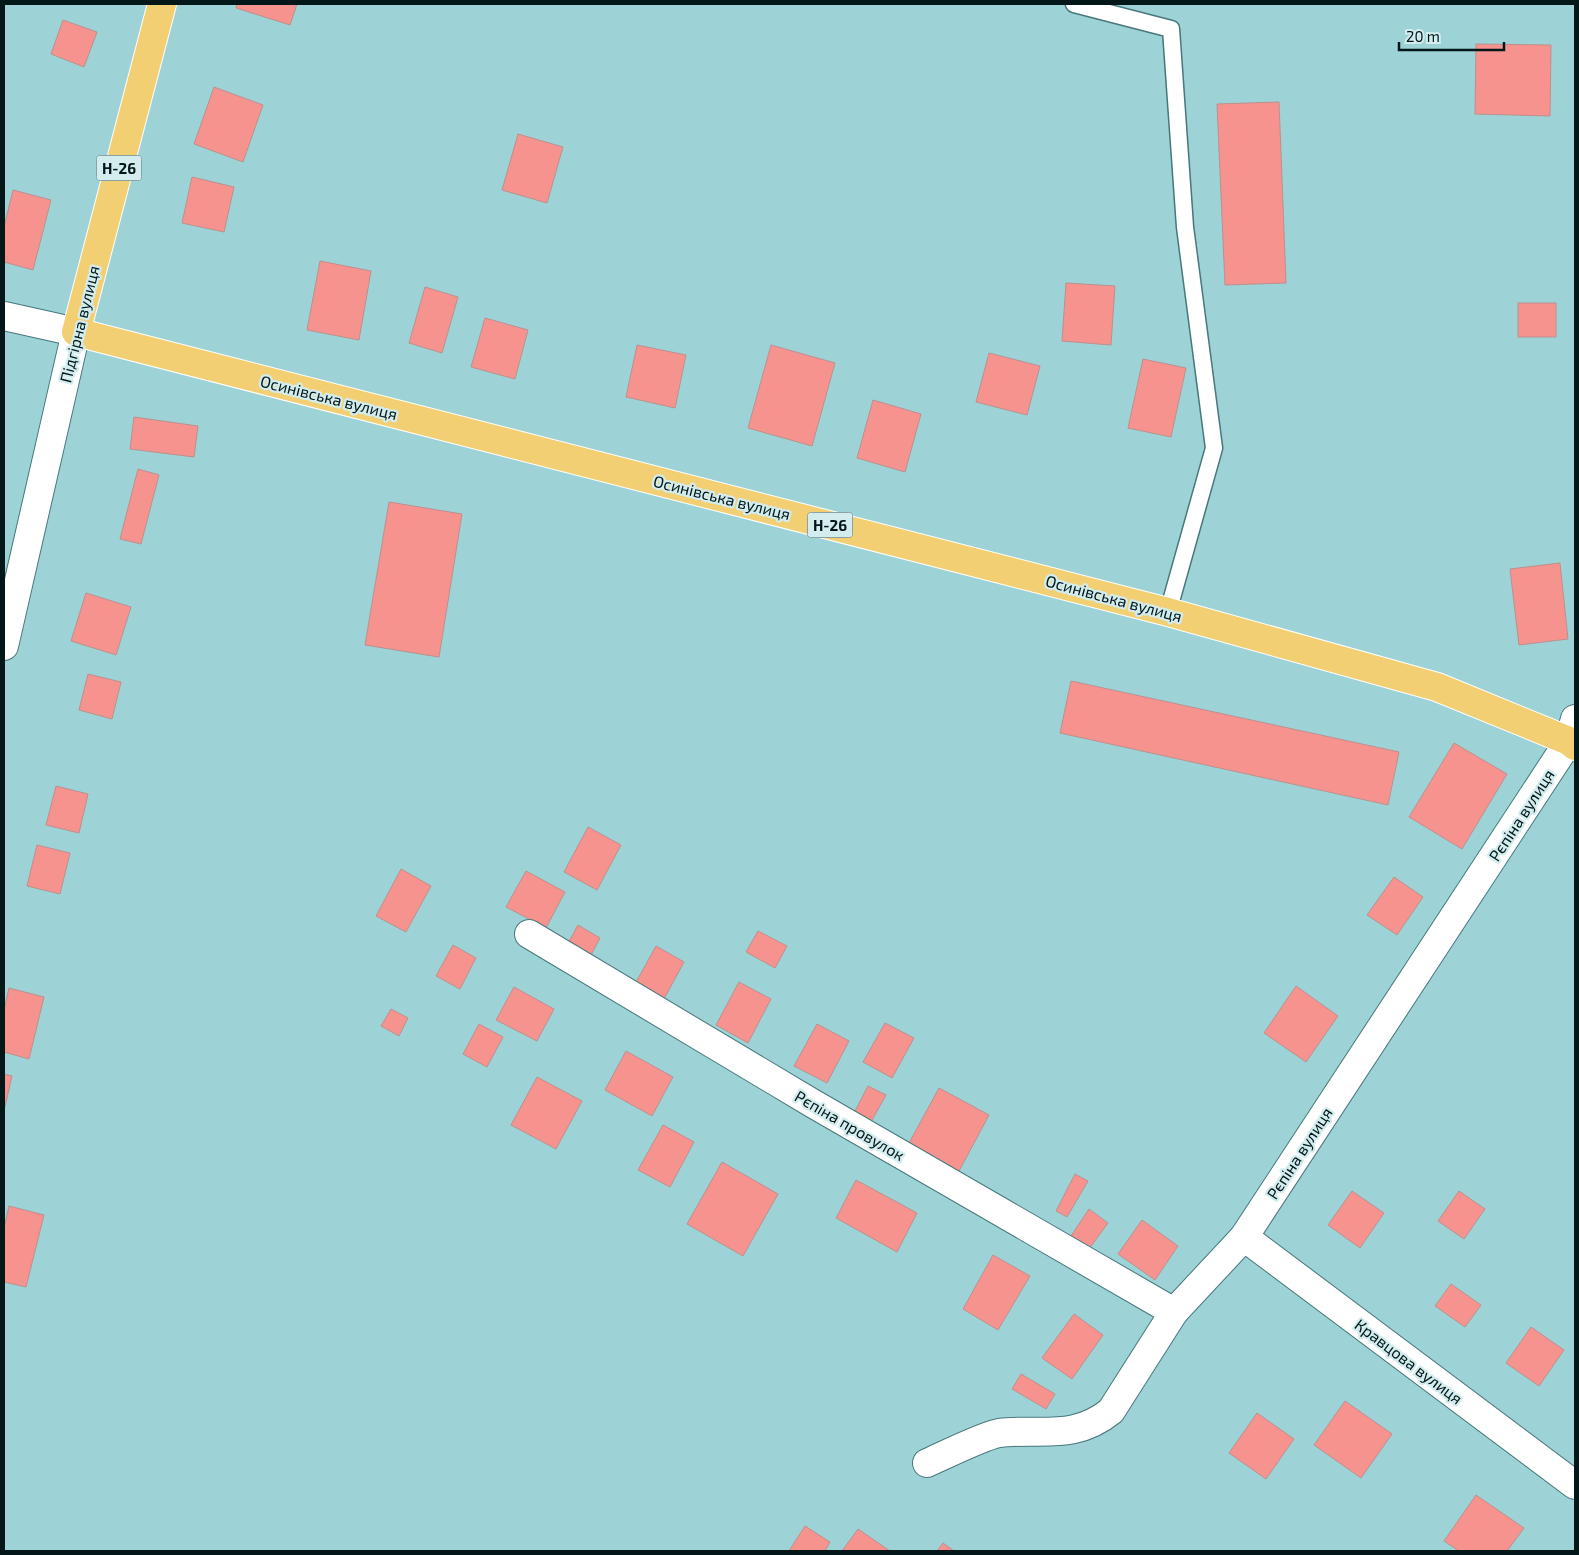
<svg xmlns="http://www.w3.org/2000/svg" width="1579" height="1555" viewBox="0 0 1579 1555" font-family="'Exo 2',sans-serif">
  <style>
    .building { fill: #f7938f; stroke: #bc908d }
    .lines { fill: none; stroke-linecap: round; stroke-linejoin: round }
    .service-casing { stroke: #46787c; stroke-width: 19 }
    .minor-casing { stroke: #46787c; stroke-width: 30 }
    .primary-casing { stroke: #fff; stroke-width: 30 }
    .service { stroke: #fff; stroke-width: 16 }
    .minor { stroke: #fff; stroke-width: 28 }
    .primary { stroke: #f3cf73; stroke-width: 28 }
    .labels { text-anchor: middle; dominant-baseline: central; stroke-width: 4.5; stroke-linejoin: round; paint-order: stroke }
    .shield { fill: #d3edef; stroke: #415758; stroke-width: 1 }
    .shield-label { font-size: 15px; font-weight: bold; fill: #031718 }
    .street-label { font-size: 16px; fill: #031718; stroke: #d3edef }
  </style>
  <rect width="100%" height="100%" fill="#9dd2d6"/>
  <g class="building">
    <polygon points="237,4 297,4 290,25 236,8"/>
    <polygon points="63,20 97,32 84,67 51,54"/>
    <polygon points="1476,44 1551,45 1550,116 1475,114"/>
    <polygon points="214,87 263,105 243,162 194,144"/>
    <polygon points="1279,102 1286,283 1225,285 1217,104"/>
    <polygon points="518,134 563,147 547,203 502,190"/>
    <polygon points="192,177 234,187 224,232 182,223"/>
    <polygon points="13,190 51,200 33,270 4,262 4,227"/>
    <polygon points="320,261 371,271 359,340 307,330"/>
    <polygon points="1066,283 1115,286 1111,345 1062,341"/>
    <polygon points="425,287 458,297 442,353 409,343"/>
    <rect x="1518" y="303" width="38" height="34"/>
    <polygon points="485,318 528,330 515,379 471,367"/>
    <polygon points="637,345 686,355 675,408 626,397"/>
    <polygon points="771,345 835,363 812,446 748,428"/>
    <polygon points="989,353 1040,366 1027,415 976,402"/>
    <polygon points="1143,359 1186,368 1171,437 1128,428"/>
    <polygon points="873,400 921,414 905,472 857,458"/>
    <polygon points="134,417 198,426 194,457 130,449"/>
    <polygon points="138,469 159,475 141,544 120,539"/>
    <polygon points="389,502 462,514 439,657 365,645"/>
    <polygon points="1560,563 1568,639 1519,645 1510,569"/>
    <polygon points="86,593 131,607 116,655 71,641"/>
    <polygon points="88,674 121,682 112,719 79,710"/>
    <polygon points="1071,681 1399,752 1388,805 1060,733"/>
    <polygon points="1454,743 1507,774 1462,849 1409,817"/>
    <polygon points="56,786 88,794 79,833 46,825"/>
    <polygon points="588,827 621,845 597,890 564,872"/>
    <polygon points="37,845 70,853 60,894 27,886"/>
    <polygon points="401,869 431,886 406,932 376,916"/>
    <polygon points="526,871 565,892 546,928 506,907"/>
    <polygon points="1394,877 1423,897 1397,935 1367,915"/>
    <polygon points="578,925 600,938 590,957 567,945"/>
    <polygon points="758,931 787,946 775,968 746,952"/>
    <polygon points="453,945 476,958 460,989 436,976"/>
    <polygon points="656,946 684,962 664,999 635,984"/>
    <polygon points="739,982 771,999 748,1043 716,1025"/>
    <polygon points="1296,986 1338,1016 1306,1062 1264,1033"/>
    <polygon points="514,987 554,1009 537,1041 496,1020"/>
    <polygon points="9,988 44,997 29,1059 4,1052 4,1010"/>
    <polygon points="391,1009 408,1018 399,1036 381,1026"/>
    <polygon points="885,1023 914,1038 892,1078 863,1062"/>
    <polygon points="479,1024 503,1037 487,1067 463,1054"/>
    <polygon points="817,1024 849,1041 827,1083 794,1066"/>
    <polygon points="626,1051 673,1077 652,1116 605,1090"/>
    <polygon points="4,1074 12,1076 4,1111"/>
    <polygon points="537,1077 582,1101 556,1149 511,1125"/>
    <polygon points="868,1086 886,1095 871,1122 854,1113"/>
    <polygon points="939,1088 989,1115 958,1173 908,1145"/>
    <polygon points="663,1125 694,1142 670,1187 638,1170"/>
    <polygon points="722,1162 778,1194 743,1256 687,1224"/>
    <polygon points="1075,1174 1088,1181 1067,1217 1056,1211"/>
    <polygon points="856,1180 917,1213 897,1252 836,1218"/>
    <polygon points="1352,1191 1384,1213 1360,1248 1328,1225"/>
    <polygon points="1459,1191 1485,1209 1464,1239 1438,1221"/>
    <polygon points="9,1206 44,1215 26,1287 4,1282 4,1228"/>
    <polygon points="1089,1209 1108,1223 1089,1249 1071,1236"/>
    <polygon points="1142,1220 1178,1246 1155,1280 1118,1254"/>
    <polygon points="993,1255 1030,1276 998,1330 963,1309"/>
    <polygon points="1451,1284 1481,1305 1465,1327 1435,1306"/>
    <polygon points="1074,1314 1103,1335 1072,1379 1042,1358"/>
    <polygon points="1531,1327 1564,1350 1539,1386 1506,1363"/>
    <polygon points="1021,1374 1055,1394 1046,1409 1012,1389"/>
    <polygon points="1345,1401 1392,1434 1361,1478 1314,1445"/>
    <polygon points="1257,1413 1294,1439 1266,1479 1229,1453"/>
    <polygon points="1476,1495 1524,1528 1507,1551 1459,1551 1444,1541"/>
    <polygon points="805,1526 830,1542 825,1551 789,1551"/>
    <polygon points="858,1529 890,1551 842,1551"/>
    <polygon points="943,1543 954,1551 937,1551"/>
  </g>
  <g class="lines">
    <defs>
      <polyline id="service" points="1074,4 1171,29 1185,227 1214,448 1168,612"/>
      <g id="minor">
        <polyline points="4,316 76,332 4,646"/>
        <polyline points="529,934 812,1103 1174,1312"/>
        <polyline points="1244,1237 1575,1485"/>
        <path d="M927,1463C945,1455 983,1436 999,1433C1041,1428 1074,1441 1111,1411L1174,1312L1244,1237L1569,741L1575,719"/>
      </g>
      <polyline id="primary" points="162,4 76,332 1168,612 1437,687 1569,741 1575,746"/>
    </defs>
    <use href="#service" class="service-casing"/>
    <use href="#minor" class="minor-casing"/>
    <use href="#primary" class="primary-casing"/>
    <use href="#service" class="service"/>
    <use href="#minor" class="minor"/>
    <use href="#primary" class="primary"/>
  </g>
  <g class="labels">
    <g class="shield">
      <rect x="96.5" y="155.5" width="45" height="25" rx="4"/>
      <rect x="807.5" y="512.5" width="45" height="25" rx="4"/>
    </g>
    <g class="shield-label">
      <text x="119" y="168">Н-26</text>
      <text x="830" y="525">Н-26</text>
    </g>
    <g class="street-label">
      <text transform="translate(79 324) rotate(-76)">Підгірна вулиця</text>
      <text transform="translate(329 397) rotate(14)">Осинівська вулиця</text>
      <text transform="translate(722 497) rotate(14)">Осинівська вулиця</text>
      <text transform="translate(1114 598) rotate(15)">Осинівська вулиця</text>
      <text transform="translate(1521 815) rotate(-57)">Рєпіна вулиця</text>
      <text transform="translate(850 1125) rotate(30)">Рєпіна провулок</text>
      <text transform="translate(1299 1153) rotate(-57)">Рєпіна вулиця</text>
      <text transform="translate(1409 1361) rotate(37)">Кравцова вулиця</text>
    </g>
  </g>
  <rect width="1579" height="1555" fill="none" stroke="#031718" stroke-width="10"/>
  <path d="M1399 42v8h105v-8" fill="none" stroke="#031718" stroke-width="2.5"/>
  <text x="1406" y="42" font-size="15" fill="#031718" stroke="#d3edef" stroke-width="4" paint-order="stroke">20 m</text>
</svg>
